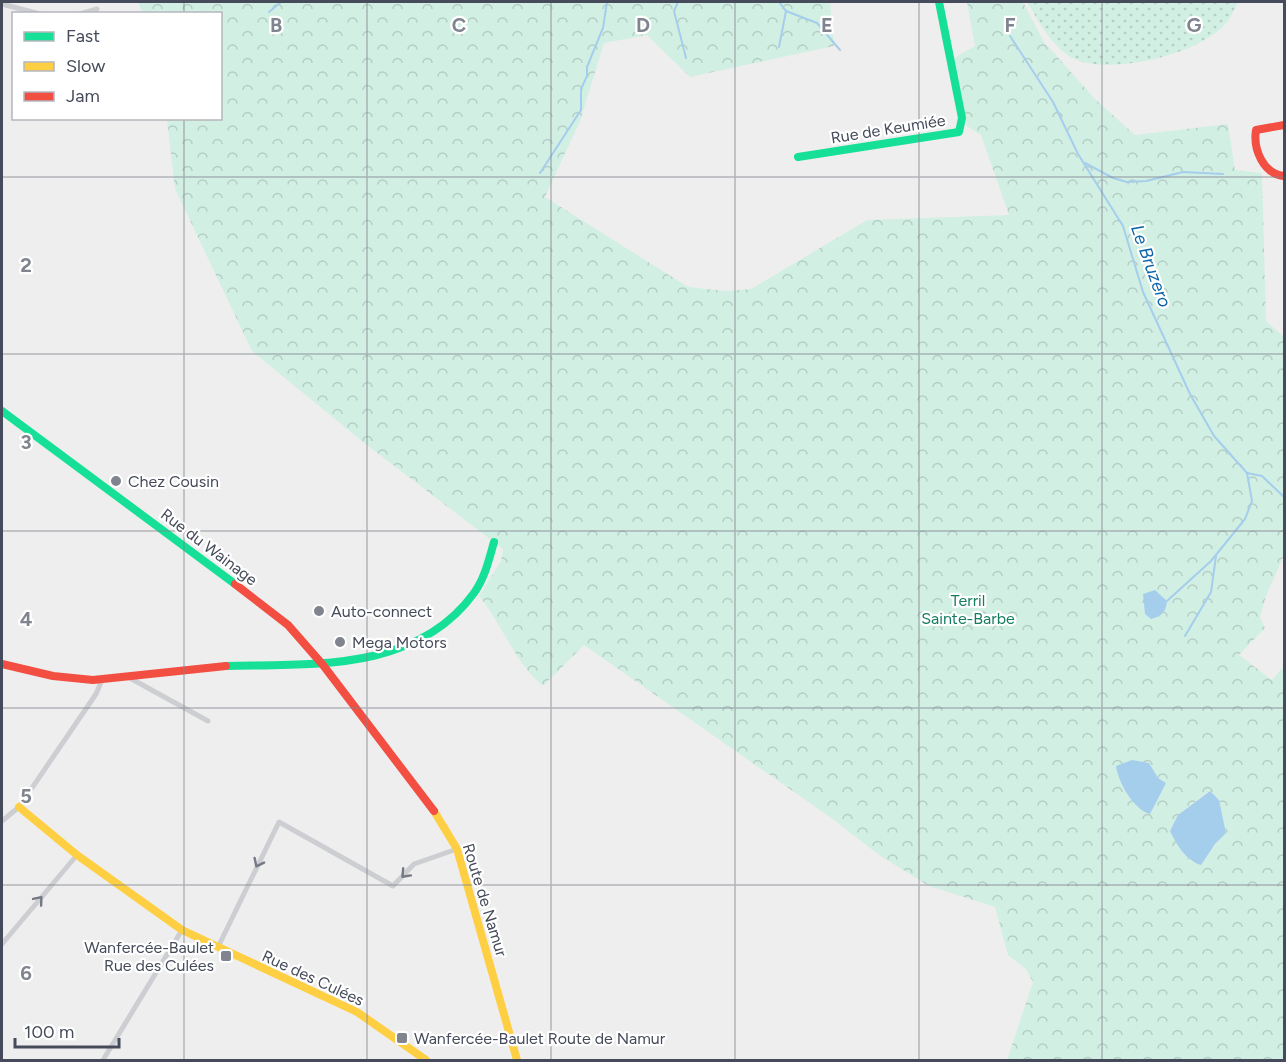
<svg xmlns="http://www.w3.org/2000/svg" width="1286" height="1062" viewBox="0 0 1286 1062" font-family="Figtree,sans-serif">
  <style>
    .grass { fill: url(#grass-dots) }
    .forest { fill: url(#forest-crowns); fill-rule: evenodd }
    .water { fill: #a5ceed }
    .lines { fill: none; stroke-linecap: round; stroke-linejoin: round }
    .stream { stroke: #a5ceed; stroke-width: 2 }
    .street { stroke: #ccced2; stroke-width: 5 }
    .fast { stroke: #16e098; stroke-width: 8 }
    .slow { stroke: #ffcf43; stroke-width: 8 }
    .jam { stroke: #f24e42; stroke-width: 8 }
    .oneway { stroke: #747984 }
    .grid { fill: none; stroke: #80848e; stroke-width: 1.5; stroke-opacity: 0.55 }
    .poi-dot { fill: #80848e; stroke: #fff; stroke-width: 2 }
    .labels { text-anchor: middle; dominant-baseline: central; stroke-width: 4.5; stroke-linejoin: round; paint-order: stroke }
    .street-label { font-size: 16px; fill: #454b5a; stroke: #fff }
    .poi-label { font-size: 16px; fill: #454b5a; stroke: #fff; text-anchor: start }
    .park-label { font-size: 16px; fill: #157c60; stroke: #fff }
    .water-label { font-size: 18px; font-style: italic; fill: #0a64a9; stroke: #fff }
    .grid-label { font-size: 20px; text-anchor: middle; font-weight: bold; fill: #80848e; stroke: #fff; stroke-width: 4.5; stroke-linejoin: round; paint-order: stroke }
  </style>
  <defs>
    <pattern id="grass-dots" width="8" height="8" patternUnits="userSpaceOnUse" patternTransform="scale(1.5)"><rect width="8" height="8" fill="#d1efe3"/><path d="M2 2h.1M6 6h.1" fill="none" stroke="#b5cec5" stroke-width="1.8" stroke-linecap="round"/></pattern>
    <pattern id="forest-crowns" width="20" height="18" patternUnits="userSpaceOnUse" patternTransform="scale(1.5)"><rect width="20" height="18" fill="#d1efe3"/><path d="M2 6a3 3 0 1 1 6 0M12 15a3 3 0 1 1 6 0" fill="none" stroke="#b5cec5"/></pattern>
  </defs>
  <rect width="100%" height="100%" fill="#efeeee"/>
  <path class="grass" d="M1027,2H1238C1235,7 1233,13 1230,18C1208,53 1114,75 1077,60C1054,51 1039,22 1027,2Z"/>
  <path class="forest" d="M138,2H830L834,46L690,77L647,35L604,43L580,121L545,197L688,287L726,291L751,289L867,220L1009,215L981,135L967,126L954,58L975,46L967,2H1023L1044,42L1095,99L1135,135L1228,124L1235,170L1262,173L1266,321L1284,337V555L1266,596L1260,617L1265,628L1239,655L1272,680L1284,666V1060H1124L1122,1058V1060H1007L1033,982L1026,969L1008,955L995,907L929,886L879,855L834,820L584,645L543,686C515,663 502,624 479,596L501,561L503,549L363,442L252,351L175,189L167,119L220,118V14L142,13ZM1149,764L1158,778L1166,783L1133,800L1117,772ZM1209,791L1219,800L1226,833C1211,847 1212,853 1192,862L1182,852L1170,831L1178,815Z"/>
  <g class="water">
    <path d="M1155,590L1167,601C1166,612 1162,616 1151,619L1145,614L1143,594Z"/>
    <path d="M1132,760L1149,763L1158,778L1166,783L1150,814C1134,810 1118,782 1116,766Z"/>
    <path d="M1210,791L1219,800L1226,833L1215,844L1201,865C1185,860 1177,845 1170,831L1178,815Z"/>
  </g>
  <g class="lines">
    <g class="stream">
      <polyline points="678,2 674,11 686,58"/>
      <polyline points="786,11 817,23 840,50"/>
      <polyline points="269,12 281,2"/>
      <polyline points="1010,36 1053,102 1078,154 1123,226 1143,292 1190,394 1214,436 1247,473"/>
      <polyline points="779,47 786,11 779,2"/>
      <polyline points="1085,163 1113,178 1127,182 1146,181 1183,172 1223,174"/>
      <polyline points="540,173 581,110 581,89 587,76 587,67 603,28 607,2"/>
      <polyline points="1247,473 1262,476 1284,497"/>
      <polyline points="1167,601 1211,561 1245,519 1252,501 1247,473"/>
      <polyline points="1185,636 1211,592 1216,556"/>
    </g>
    <g class="street">
      <polyline points="2,4 40,14"/>
      <polyline points="80,14 97,9"/>
      <polyline points="128,677 208,721"/>
      <polyline points="2,821 19,807 96,694 102,680"/>
      <polyline points="2,944 77,855"/>
      <polyline points="218,947 279,822 393,886 414,864 457,849"/>
      <polyline points="103,1060 182,930"/>
    </g>
    <g class="fast">
      <polyline points="798,157 959,132 962,118 939,2"/>
      <polyline points="2,411 235,584"/>
      <path d="M226,666C313,664 417,672 474,593C485,578 489,559 494,542"/>
    </g>
    <g class="slow">
      <polyline points="19,807 77,855 182,930 357,1012 426,1060"/>
      <polyline points="434,811 457,849 517,1060"/>
    </g>
    <g class="jam">
      <path d="M1284,125L1256,130C1253,149 1263,174 1284,176"/>
      <polyline points="235,584 288,625 323,665 434,811"/>
      <polyline points="2,664 53,676 93,680 226,666"/>
    </g>
  </g>
  <defs><path id="oneway-chevron" d="M-2-3.5L2.5 0L-2 3.5" fill="none" stroke-width="1.6" stroke-linecap="round" stroke-linejoin="round" transform="scale(1.5)"/></defs>
  <g class="oneway">
    <use href="#oneway-chevron" transform="translate(258 863) rotate(116)"/>
    <use href="#oneway-chevron" transform="translate(405 874) rotate(133)"/>
    <use href="#oneway-chevron" transform="translate(39 900) rotate(-50)"/>
  </g>
  <path class="grid" d="M184,2V14M367,2V1060M551,2V1060M735,2V1060M919,2V1060M1102,2V1060M184,118V1060M2,177H1284M2,354H1284M2,531H1284M2,708H1284M2,885H1284"/>
  <g class="poi-dot">
    <circle cx="116" cy="481" r="6"/>
    <circle cx="319" cy="611" r="6"/>
    <circle cx="340" cy="642" r="6"/>
    <rect x="220" y="950" width="12" height="12" rx="3"/>
    <rect x="396" y="1032" width="12" height="12" rx="3"/>
  </g>
  <g class="labels">
    <g class="street-label">
      <text transform="translate(888 129) rotate(-9)">Rue de Keumiée</text>
      <text transform="translate(209 547) rotate(37)">Rue du Wainage</text>
      <text transform="translate(485 900) rotate(73)">Route de Namur</text>
      <text transform="translate(313 978) rotate(25)">Rue des Culées</text>
    </g>
    <g class="poi-label">
      <text x="128" y="481">Chez Cousin</text>
      <text x="331" y="611">Auto-connect</text>
      <text x="352" y="642">Mega Motors</text>
      <text x="214" y="947" text-anchor="end">Wanfercée-Baulet<tspan x="214" dy="18">Rue des Culées</tspan></text>
      <text x="414" y="1038">Wanfercée-Baulet Route de Namur</text>
    </g>
    <g class="park-label">
      <text x="968" y="600">Terril<tspan x="968" dy="18">Sainte-Barbe</tspan></text>
    </g>
    <g class="water-label">
      <text transform="translate(1151 266) rotate(70)">Le Bruzero</text>
    </g>
  </g>
  <g class="grid-label">
    <text x="276" y="32">B</text>
    <text x="459" y="32">C</text>
    <text x="643" y="32">D</text>
    <text x="827" y="32">E</text>
    <text x="1010" y="32">F</text>
    <text x="1194" y="32">G</text>
    <text x="26" y="272">2</text>
    <text x="26" y="449">3</text>
    <text x="26" y="626">4</text>
    <text x="26" y="803">5</text>
    <text x="26" y="980">6</text>
  </g>
  <rect width="1286" height="1062" fill="none" stroke="#454b5a" stroke-width="6"/>
  <rect x="12" y="12" width="210" height="108" fill="#ffffff" stroke="#b5b7bd" stroke-width="1.5"/>
  <rect x="24" y="32" width="30" height="9" fill="#16e098" stroke="#b5b7bd" stroke-width="1.5"/>
  <text x="66" y="42" font-size="18" fill="#454b5a">Fast</text>
  <rect x="24" y="62" width="30" height="9" fill="#ffcf43" stroke="#b5b7bd" stroke-width="1.5"/>
  <text x="66" y="72" font-size="18" fill="#454b5a">Slow</text>
  <rect x="24" y="92" width="30" height="9" fill="#f24e42" stroke="#b5b7bd" stroke-width="1.5"/>
  <text x="66" y="102" font-size="18" fill="#454b5a">Jam</text>
  <path d="M15 1038v9h104v-9" fill="none" stroke="#454b5a" stroke-width="3"/>
  <text x="24" y="1038" font-size="18" fill="#454b5a" stroke="#ffffff" stroke-width="4.5" paint-order="stroke">100 m</text>
</svg>
